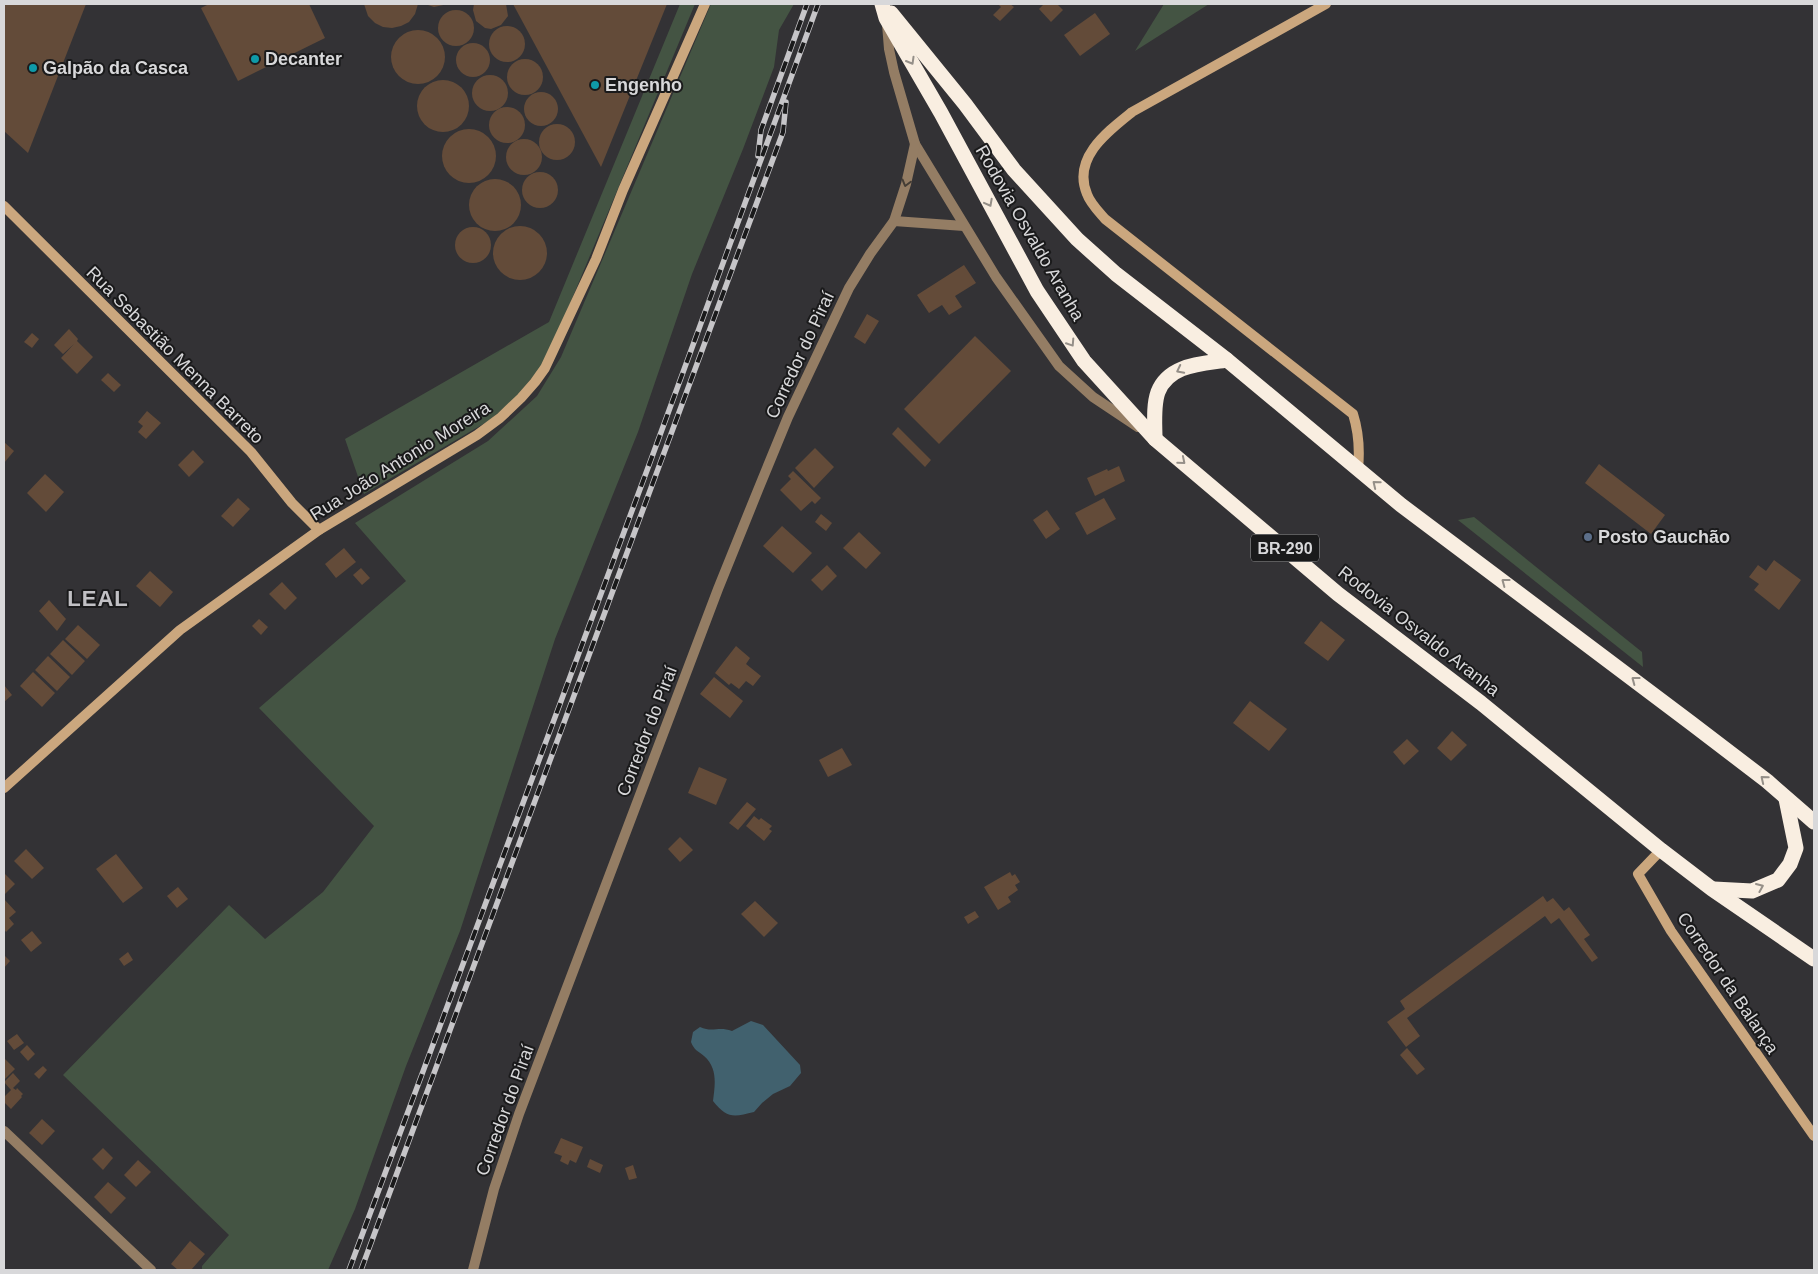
<svg xmlns="http://www.w3.org/2000/svg" width="1818" height="1274" viewBox="0 0 1818 1274" font-family="Helvetica,sans-serif">
  <style>
    .green { fill: #445443 }
    .water { fill: #41616e }
    .building { fill: #634b39 }
    .lines { fill: none; stroke-linecap: round; stroke-linejoin: round }
    .street { stroke: #947d64; stroke-width: 10 }
    .secondary { stroke: #cba77e; stroke-width: 10 }
    .highway { stroke: #f9eee1; stroke-width: 15 }
    .rail-casing { stroke: #c6c5c8; stroke-width: 5.5 }
    .rail { stroke: #1a1a1b; stroke-width: 4; stroke-dasharray: 11; stroke-linecap: butt }
    .oneway { stroke: #958f88 }
    .oneway2 { stroke: #453d35 }
    .culture-dot { fill: #0f9aa8; stroke: #1a1a1b; stroke-width: 2 }
    .service-dot { fill: #5c6f8a; stroke: #1a1a1b; stroke-width: 2 }
    .labels { text-anchor: middle; dominant-baseline: central; stroke-width: 4; stroke-linejoin: round; paint-order: stroke }
    .shield { fill: #1a1a1b; stroke: #9f9fa1; stroke-width: 1 }
    .shield-label { font-size: 16px; font-weight: bold; fill: #d8d8da }
    .poi-label { font-size: 18px; font-weight: bold; fill: #d8d8da; stroke: #1a1a1b; text-anchor: start }
    .street-label { font-size: 18px; fill: #d8d8da; stroke: #1a1a1b }
    .district-label { font-size: 22px; font-weight: bold; letter-spacing: 1px; fill: #c1c0c4; stroke: #1a1a1b }
  </style>
  <rect width="100%" height="100%" fill="#333235"/>
  <g class="green">
    <polygon points="680,4 695,4 546,361 515,398 490,420 364,494 345,439 549,322"/>
    <polygon points="711,4 794,4 779,30 774,67 743,149 692,274 638,432 555,639 460,931 406,1066 355,1209 328,1270 202,1270 202,1266 229,1235 63,1075 229,905 265,939 323,892 374,826 259,708 406,581 355,523 488,441 537,396 561,357"/>
    <polygon points="1164,4 1209,4 1135,51"/>
    <polygon points="1474,517 1642,652 1643,667 1458,520"/>
  </g>
  <path class="water" d="M751,1021L763,1025L800,1065L801,1073L790,1086L773,1094L762,1103L754,1112C734,1117 727,1119 713,1101C715,1085 718,1068 704,1056C698,1051 694,1050 691,1042L693,1032L700,1027C713,1033 718,1026 732,1031Z"/>
  <g class="building">
    <polygon points="4,4 86,4 28,153 4,131"/>
    <polygon points="209,4 309,4 325,38 238,81 201,8"/>
    <polygon points="364,4 418,4 415,14 409,22 401,26 392,28 383,27 375,23 368,16"/>
    <polygon points="425,4 448,4 434,7"/>
    <polygon points="474,4 506,4 508,16 501,25 491,29 485,28 476,21 473,10"/>
    <polygon points="513,4 667,4 601,167"/>
    <polygon points="998,4 1010,4 1014,7 1000,21 993,15 1001,7"/>
    <polygon points="1044,4 1057,4 1063,10 1051,22 1039,9"/>
    <circle cx="456" cy="28" r="18"/>
    <polygon points="1095,13 1110,34 1080,56 1064,35"/>
    <circle cx="507" cy="44" r="18"/>
    <circle cx="418" cy="57" r="27"/>
    <circle cx="473" cy="60" r="17"/>
    <circle cx="525" cy="77" r="18"/>
    <circle cx="490" cy="93" r="18"/>
    <circle cx="443" cy="106" r="26"/>
    <circle cx="541" cy="109" r="17"/>
    <circle cx="507" cy="125" r="18"/>
    <circle cx="557" cy="142" r="18"/>
    <circle cx="469" cy="156" r="27"/>
    <circle cx="524" cy="157" r="18"/>
    <circle cx="540" cy="190" r="18"/>
    <circle cx="495" cy="205" r="26"/>
    <circle cx="520" cy="253" r="27"/>
    <circle cx="473" cy="245" r="18"/>
    <polygon points="964,265 976,283 955,296 962,307 949,315 942,305 929,313 917,295"/>
    <polygon points="867,314 879,321 865,344 854,337"/>
    <polygon points="69,329 78,339 77,341 93,357 77,374 61,358 74,344 63,354 54,345"/>
    <polygon points="32,333 39,339 32,348 24,342"/>
    <polygon points="975,336 1011,371 939,444 904,409"/>
    <polygon points="108,373 121,385 114,392 101,380"/>
    <polygon points="147,411 161,423 146,439 138,432 143,426 138,422"/>
    <polygon points="898,427 931,460 925,467 892,434"/>
    <polygon points="4,442 14,451 4,463"/>
    <polygon points="815,448 834,467 814,488 795,468"/>
    <polygon points="193,450 204,462 189,477 178,465"/>
    <polygon points="1599,464 1665,515 1651,534 1585,483"/>
    <polygon points="1119,466 1125,481 1095,496 1087,478 1107,469 1108,471"/>
    <polygon points="793,471 821,498 815,504 812,501 801,511 780,490 791,479 788,476"/>
    <polygon points="45,474 64,492 46,512 27,493"/>
    <polygon points="238,498 250,509 233,527 221,516"/>
    <polygon points="1104,498 1116,519 1087,535 1075,513"/>
    <polygon points="1047,510 1060,529 1046,539 1033,520"/>
    <polygon points="821,514 832,523 826,531 815,522"/>
    <polygon points="782,526 812,553 793,573 763,546"/>
    <polygon points="859,532 881,553 866,569 843,548"/>
    <polygon points="344,548 356,562 336,578 325,564"/>
    <polygon points="1774,560 1801,580 1779,610 1754,590 1759,584 1749,577 1758,565 1766,571"/>
    <polygon points="827,565 837,576 822,591 811,580"/>
    <polygon points="361,568 370,578 362,585 353,575"/>
    <polygon points="150,571 173,592 160,607 136,586"/>
    <polygon points="282,582 297,598 285,610 269,594"/>
    <polygon points="49,600 66,619 57,631 39,611"/>
    <polygon points="259,619 268,627 261,635 252,626"/>
    <polygon points="1321,621 1345,640 1328,661 1304,643"/>
    <polygon points="78,625 100,645 87,659 65,639"/>
    <polygon points="63,640 85,661 72,675 50,654"/>
    <polygon points="736,646 750,658 746,664 761,676 753,686 746,681 739,689 731,683 729,685 715,673"/>
    <polygon points="48,656 70,677 57,691 35,670"/>
    <polygon points="33,672 55,693 42,707 20,686"/>
    <polygon points="714,677 743,701 730,718 700,694"/>
    <polygon points="4,685 12,695 4,702"/>
    <polygon points="1250,701 1287,729 1269,751 1233,723"/>
    <polygon points="1452,731 1467,745 1451,761 1437,748"/>
    <polygon points="1407,739 1419,751 1404,765 1393,752"/>
    <polygon points="842,748 852,765 828,777 819,760"/>
    <polygon points="699,767 727,779 716,805 688,793"/>
    <polygon points="747,802 756,809 738,830 729,823"/>
    <polygon points="754,816 759,820 761,818 772,826 769,829 772,831 764,841 746,826"/>
    <polygon points="680,837 693,850 680,862 668,849"/>
    <polygon points="26,849 44,868 32,879 14,861"/>
    <polygon points="116,854 143,888 123,903 96,869"/>
    <polygon points="1010,872 1012,876 1015,874 1020,882 1015,885 1018,890 1008,897 1011,902 998,910 984,887"/>
    <polygon points="4,873 15,884 4,895"/>
    <polygon points="178,887 188,899 177,908 167,896"/>
    <polygon points="1543,896 1547,902 1553,898 1564,911 1569,907 1590,935 1584,939 1598,958 1592,962 1559,918 1551,924 1545,916 1407,1018 1420,1036 1406,1047 1387,1022 1405,1009 1400,1001"/>
    <polygon points="4,899 16,912 9,918 14,924 6,932 4,929"/>
    <polygon points="755,901 778,923 764,937 741,914"/>
    <polygon points="975,911 979,917 968,924 964,917"/>
    <polygon points="32,931 42,943 31,952 21,940"/>
    <polygon points="128,952 133,960 124,966 119,959"/>
    <polygon points="4,955 10,961 4,968"/>
    <polygon points="17,1034 24,1043 14,1050 7,1041"/>
    <polygon points="27,1045 35,1054 28,1061 20,1052"/>
    <polygon points="1407,1048 1425,1069 1417,1075 1400,1055"/>
    <polygon points="4,1058 15,1069 4,1080"/>
    <polygon points="43,1066 47,1070 39,1079 34,1074"/>
    <polygon points="13,1073 20,1081 13,1088 16,1090 17,1088 23,1094 21,1096 22,1097 11,1109 4,1102 4,1097 11,1090 4,1082"/>
    <polygon points="42,1119 55,1131 42,1145 29,1133"/>
    <polygon points="561,1138 583,1147 576,1163 570,1160 568,1165 560,1161 562,1156 554,1153"/>
    <polygon points="103,1148 113,1158 103,1170 92,1159"/>
    <polygon points="590,1159 603,1165 600,1173 587,1167"/>
    <polygon points="138,1160 151,1172 136,1187 124,1175"/>
    <polygon points="633,1165 637,1178 629,1180 625,1168"/>
    <polygon points="108,1182 126,1198 111,1214 94,1197"/>
    <polygon points="190,1241 205,1254 191,1270 178,1270 171,1264"/>
  </g>
  <g class="lines">
    <g class="street">
      <polyline points="887,24 889,49 894,72 915,144 996,277 1059,366 1093,397 1138,427"/>
      <polyline points="894,221 964,226"/>
      <polyline points="4,1131 151,1270"/>
      <polyline points="473,1270 494,1189 519,1114 718,589 758,490 788,417 849,288 870,254 894,221 906,184 915,144"/>
    </g>
    <g class="secondary">
      <path d="M1326,4L1132,112C1107,132 1072,158 1087,194C1090,203 1099,212 1105,219L1353,414C1359,433 1360,449 1358,469"/>
      <polyline points="4,206 251,452 292,503 319,530"/>
      <polyline points="4,788 180,630 319,530 477,435 500,418 521,398 535,382 545,368 596,259 623,190 705,4"/>
      <polyline points="1661,850 1638,874 1671,931 1814,1136"/>
    </g>
    <g class="highway">
      <polyline points="882,4 886,18 941,113 1037,291 1084,361 1155,439 1338,594 1481,703 1661,850 1712,889 1814,959"/>
      <polyline points="891,13 965,104 1014,170 1077,239 1116,274 1227,360 1401,505 1691,723 1767,781 1814,822"/>
      <path d="M1155,439C1155,424 1153,406 1158,392C1169,364 1202,364 1227,360"/>
      <polyline points="1714,889 1752,891 1778,880 1790,864 1796,848 1786,799"/>
    </g>
    <defs>
      <g id="rail">
        <polyline points="758,156 761,130 807,4"/>
        <polyline points="349,1270 649,465 818,4"/>
        <polyline points="361,1270 783,132 786,102"/>
      </g>
    </defs>
    <use href="#rail" class="rail-casing"/>
    <use href="#rail" class="rail"/>
  </g>
  <defs><path id="oneway-chevron" d="M-2-3.5L2.5 0L-2 3.5" fill="none" stroke-width="1.6" stroke-linecap="round" stroke-linejoin="round" transform="scale(1.25)"/></defs>
  <g class="oneway">
    <use href="#oneway-chevron" transform="translate(911 61) rotate(60)"/>
    <use href="#oneway-chevron" transform="translate(989 203) rotate(62)"/>
    <use href="#oneway-chevron" transform="translate(1071 343) rotate(57)"/>
    <use href="#oneway-chevron" transform="translate(1180 370) rotate(153)"/>
    <use href="#oneway-chevron" transform="translate(1182 461) rotate(40)"/>
    <use href="#oneway-chevron" transform="translate(1376 484) rotate(-141)"/>
    <use href="#oneway-chevron" transform="translate(1505 582) rotate(-143)"/>
    <use href="#oneway-chevron" transform="translate(1635 680) rotate(-143)"/>
    <use href="#oneway-chevron" transform="translate(1764 779) rotate(-141)"/>
    <use href="#oneway-chevron" transform="translate(1760 887) rotate(-23)"/>
  </g>
  <use class="oneway2" href="#oneway-chevron" transform="translate(906 183) rotate(105)"/>
  <g class="culture-dot">
    <circle cx="255" cy="59" r="5"/>
    <circle cx="33" cy="68" r="5"/>
    <circle cx="595" cy="85" r="5"/>
  </g>
  <circle class="service-dot" cx="1588" cy="537" r="5"/>
  <g class="labels">
    <rect class="shield" x="1251" y="534.5" width="68" height="27" rx="4"/>
    <g class="shield-label">
      <text x="1285" y="548">BR-290</text>
    </g>
    <g class="poi-label">
      <text x="265" y="59">Decanter</text>
      <text x="43" y="68">Galpão da Casca</text>
      <text x="605" y="85">Engenho</text>
      <text x="1598" y="537">Posto Gauchão</text>
    </g>
    <g class="street-label">
      <text transform="translate(1030 233) rotate(60)">Rodovia Osvaldo Aranha</text>
      <text transform="translate(175 355) rotate(45)">Rua Sebastião Menna Barreto</text>
      <text transform="translate(800 355) rotate(-65)">Corredor do Piraí</text>
      <text transform="translate(400 461) rotate(-32)">Rua João Antonio Moreira</text>
      <text transform="translate(1419 631) rotate(38)">Rodovia Osvaldo Aranha</text>
      <text transform="translate(647 731) rotate(-69)">Corredor do Piraí</text>
      <text transform="translate(1728 983) rotate(56)">Corredor da Balança</text>
      <text transform="translate(505 1110) rotate(-70)">Corredor do Piraí</text>
    </g>
    <g class="district-label">
      <text x="98" y="598">LEAL</text>
    </g>
  </g>
  <rect width="1818" height="1274" fill="none" stroke="#d8d8da" stroke-width="10"/>
</svg>
